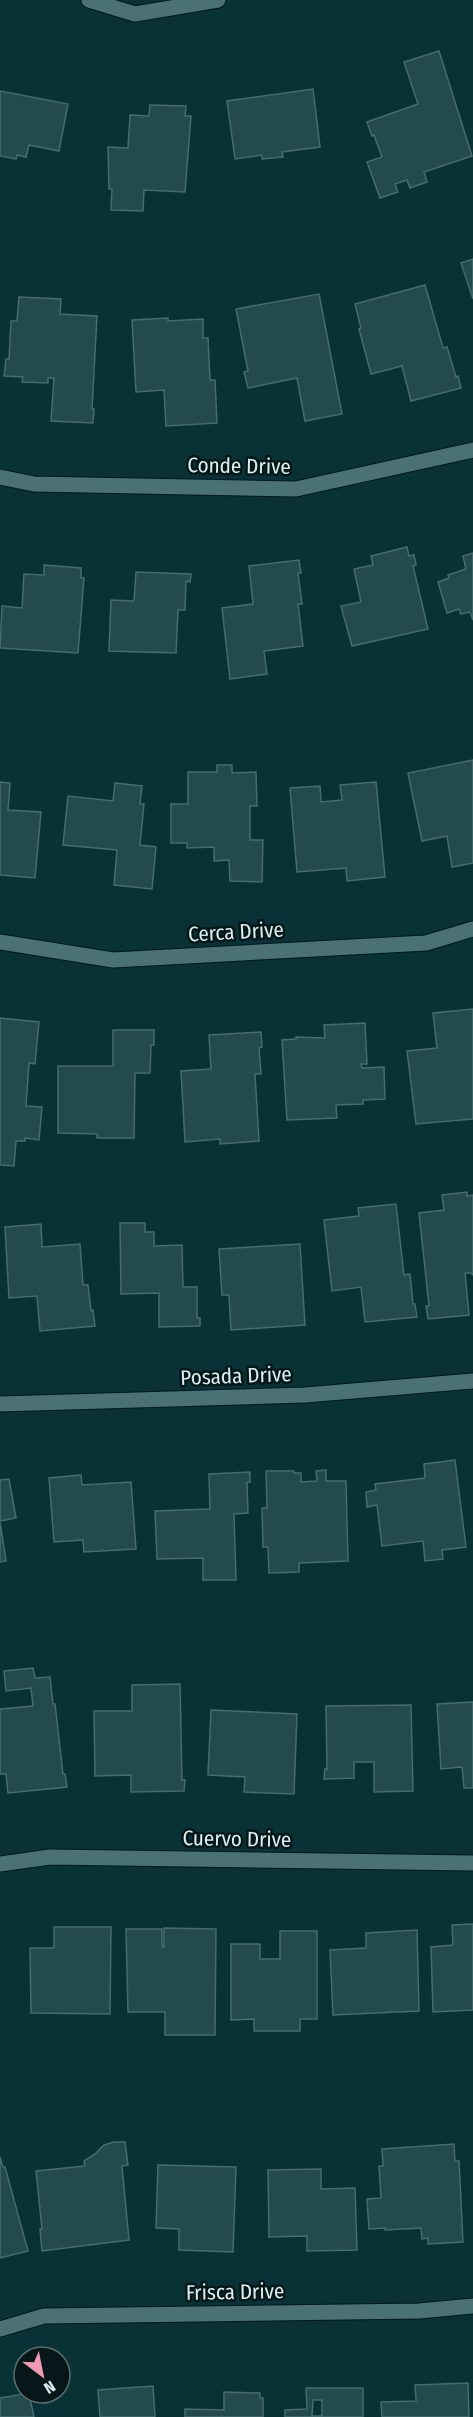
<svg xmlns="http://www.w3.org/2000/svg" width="473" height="2417" viewBox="0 0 473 2417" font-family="'Fira Sans Condensed',sans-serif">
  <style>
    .building { fill: #234b4f; stroke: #456c70; stroke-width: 1.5; fill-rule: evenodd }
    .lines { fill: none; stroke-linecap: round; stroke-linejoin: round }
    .minor-casing { stroke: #00191c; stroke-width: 17 }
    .minor { stroke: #4a7276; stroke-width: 15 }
    .labels { text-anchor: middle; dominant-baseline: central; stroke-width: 5; stroke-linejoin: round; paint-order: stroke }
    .street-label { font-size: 21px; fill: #daeff1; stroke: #071719 }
  </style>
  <rect width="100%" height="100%" fill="#083236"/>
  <g class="building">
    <polygon points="439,51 472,156 424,172 427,182 410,188 407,180 395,184 398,192 380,198 367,162 382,157 374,135 372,136 367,122 418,104 404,62"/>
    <polygon points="313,89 320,147 282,152 283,157 262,159 262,155 235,159 227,101"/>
    <polygon points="0,91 68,104 59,151 29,145 26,157 17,155 16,159 0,156"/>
    <polygon points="150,105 186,106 185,116 191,116 185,192 144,190 143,211 111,210 112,189 109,189 108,147 128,148 130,115 149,116"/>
    <polygon points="473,259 473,299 461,263"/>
    <polygon points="425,285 443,348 447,347 456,377 458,376 461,388 411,401 402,366 371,374 359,329 361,328 355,304"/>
    <polygon points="319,294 342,414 305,421 297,378 248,388 244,372 248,371 236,309"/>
    <polygon points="19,297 61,299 60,314 97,316 92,409 94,409 93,423 51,421 54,378 48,378 48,383 22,382 23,377 4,376 6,359 9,359 11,321 17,321"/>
    <polygon points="168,318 168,321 203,319 203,338 208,338 210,380 215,380 217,423 166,426 164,390 136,392 132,320"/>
    <polygon points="407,547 409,556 414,555 416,565 413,566 428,629 352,646 341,606 361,602 354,569 373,565 371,556"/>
    <polygon points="473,553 473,620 470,612 461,614 459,609 447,613 438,582 449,578 448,575 466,569 463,556"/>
    <polygon points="299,560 301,573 298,573 302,604 298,604 303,646 264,651 267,674 230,679 222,608 253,604 249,566"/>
    <polygon points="44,565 81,568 81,578 84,578 78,653 0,648 2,606 22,608 24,574 44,575"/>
    <polygon points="136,572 191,574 190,582 186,581 185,610 178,610 176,653 109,651 111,600 134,601"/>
    <polygon points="473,760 473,863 452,867 447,836 422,841 408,773"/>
    <polygon points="217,765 232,765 232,773 256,772 257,806 250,806 250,840 263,840 262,882 230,881 229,860 214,861 214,847 187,848 187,843 171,843 171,804 188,804 188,772 217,772"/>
    <polygon points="0,782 10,783 8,810 41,812 35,878 0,875"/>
    <polygon points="376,782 385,877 347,881 346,868 297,872 290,788 320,786 321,802 342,800 340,785"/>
    <polygon points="115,783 142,786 140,804 144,804 140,845 156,847 152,889 114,885 117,850 63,845 68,796 113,801"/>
    <polygon points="473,1009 473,1119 416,1124 407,1051 437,1048 433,1013"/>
    <polygon points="0,1018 39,1022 35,1064 29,1063 26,1106 42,1107 39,1140 25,1138 25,1141 16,1141 14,1166 0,1165"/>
    <polygon points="365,1023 367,1064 361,1064 362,1068 384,1067 385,1099 363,1100 363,1104 336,1105 337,1118 287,1120 282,1040 296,1039 296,1037 325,1038 324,1025"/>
    <polygon points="113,1030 154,1030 154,1045 151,1045 150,1073 135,1073 134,1138 97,1138 97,1134 58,1133 58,1066 113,1066"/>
    <polygon points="261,1032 262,1047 259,1048 261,1074 255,1074 259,1141 220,1144 220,1139 185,1142 181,1071 211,1069 209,1035"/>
    <polygon points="467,1192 467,1196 473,1195 473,1275 471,1273 465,1273 469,1315 428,1319 426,1306 429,1306 419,1213 444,1210 442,1195"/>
    <polygon points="396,1204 404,1275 410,1274 413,1304 415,1304 417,1317 365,1322 361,1287 332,1291 324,1220 359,1216 358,1208"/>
    <polygon points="120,1223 145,1223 145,1232 154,1232 154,1246 182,1245 183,1287 197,1287 197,1318 200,1318 200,1326 159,1327 159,1293 121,1294"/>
    <polygon points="41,1224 42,1247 80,1244 83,1285 88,1285 91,1311 93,1310 95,1326 40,1331 37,1296 9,1298 5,1227"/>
    <polygon points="300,1244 305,1325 231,1330 229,1295 222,1295 219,1249"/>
    <polygon points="455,1460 466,1547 442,1550 443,1559 425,1561 423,1541 382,1546 377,1505 367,1507 366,1492 376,1490 375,1484 425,1478 424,1464"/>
    <polygon points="326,1470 326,1481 346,1481 348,1561 299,1563 299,1572 269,1573 268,1547 263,1547 262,1508 267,1508 266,1471 294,1471 294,1473 301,1473 301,1482 317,1481 316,1471"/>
    <polygon points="250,1472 250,1482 247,1482 248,1513 234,1514 236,1580 203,1580 203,1558 157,1559 155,1511 210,1509 209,1474"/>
    <polygon points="81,1475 82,1485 131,1482 136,1549 84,1552 83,1540 54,1542 49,1478"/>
    <polygon points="9,1479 16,1518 0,1521 0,1480"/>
    <polygon points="0,1522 6,1561 0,1562"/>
    <polygon points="33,1668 35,1678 50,1677 53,1704 55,1704 63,1774 65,1774 67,1787 8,1793 6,1774 0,1774 0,1709 33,1706 31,1688 6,1691 4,1671"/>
    <polygon points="180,1684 182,1780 185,1780 184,1791 131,1792 131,1775 95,1776 94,1711 132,1711 132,1685"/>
    <polygon points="473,1702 473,1788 464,1788 462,1767 441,1769 437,1704"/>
    <polygon points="411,1705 413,1791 374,1792 374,1762 354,1762 354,1778 324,1779 325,1769 327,1769 326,1706"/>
    <polygon points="211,1710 297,1714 294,1794 244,1792 245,1777 208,1775"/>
    <polygon points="473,1924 473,2010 433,2012 431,1947 453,1945 452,1925"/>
    <polygon points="54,1927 111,1927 110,2014 31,2013 30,1948 54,1948"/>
    <polygon points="164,1928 216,1929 215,2035 165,2035 165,2012 128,2012 126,1929 162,1929 162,1947 164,1947"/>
    <polygon points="417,1930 419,2011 333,2015 330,1950 366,1948 366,1933"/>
    <polygon points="280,1931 317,1931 317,2019 300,2019 300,2031 254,2031 254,2019 231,2020 231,1944 260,1944 260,1959 280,1959"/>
    <polygon points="114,2142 125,2142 128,2165 122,2166 129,2240 42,2251 40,2229 42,2229 36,2171 85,2166 84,2161 95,2154 104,2145"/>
    <polygon points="454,2144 455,2161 459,2161 463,2242 428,2244 428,2238 422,2239 421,2228 385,2230 385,2228 369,2229 367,2199 381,2198 379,2166 383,2166 382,2149"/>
    <polygon points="0,2157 3,2167 5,2167 28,2251 0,2258"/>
    <polygon points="158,2165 236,2167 233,2252 179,2250 179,2229 156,2228"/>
    <polygon points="321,2169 321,2189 355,2188 357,2250 307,2251 307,2236 269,2237 268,2170"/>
    <polygon points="468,2383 469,2417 382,2417 381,2402 416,2401 415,2385"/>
    <polygon points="153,2386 155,2417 100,2417 98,2390"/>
    <path d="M306,2388H363V2417H285V2410L307,2409ZM313,2400H322V2416H312Z"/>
    <polygon points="224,2392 260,2393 260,2398 263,2398 263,2417 185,2417 185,2409 224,2410"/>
    <polygon points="29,2393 34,2417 0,2417 0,2398"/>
  </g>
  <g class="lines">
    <defs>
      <g id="minor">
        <polyline points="89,0 135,14 218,0"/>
        <polyline points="0,477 34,484 296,489 473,450"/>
        <polyline points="0,942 113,960 426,943 473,929"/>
        <polyline points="0,1404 305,1395 473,1381"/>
        <polyline points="0,1864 50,1857 473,1863"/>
        <polyline points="0,2329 44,2316 419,2311 473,2306"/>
      </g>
    </defs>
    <use href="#minor" class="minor-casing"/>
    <use href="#minor" class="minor"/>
  </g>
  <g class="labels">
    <g class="street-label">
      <text transform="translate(239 466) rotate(1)">Conde Drive</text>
      <text transform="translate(236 932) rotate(-3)">Cerca Drive</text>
      <text transform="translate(236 1376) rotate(-2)">Posada Drive</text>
      <text transform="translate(237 1839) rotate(1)">Cuervo Drive</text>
      <text transform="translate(235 2292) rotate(-1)">Frisca Drive</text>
    </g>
  </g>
  <g transform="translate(42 2375) rotate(148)"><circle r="28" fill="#071719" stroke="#5b6d6f" stroke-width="1.5"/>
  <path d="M0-4.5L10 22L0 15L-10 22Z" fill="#f09ab5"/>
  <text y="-9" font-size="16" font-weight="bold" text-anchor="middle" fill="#daeff1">N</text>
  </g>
</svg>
